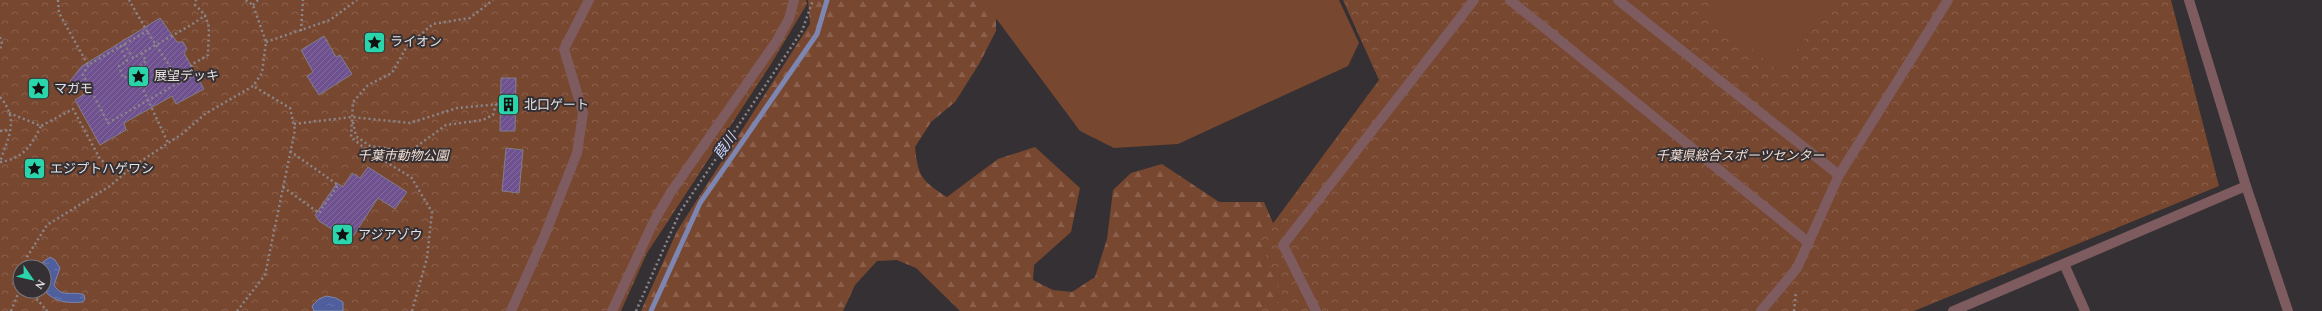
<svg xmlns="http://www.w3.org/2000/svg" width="2322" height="311" viewBox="0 0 2322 311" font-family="Spectral,'Noto Sans JP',serif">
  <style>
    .forest { fill: url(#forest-firs) }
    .park { fill: url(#park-crowns); fill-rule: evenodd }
    .pitch { fill: #784730 }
    .water { fill: url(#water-ripples); stroke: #7c86b1 }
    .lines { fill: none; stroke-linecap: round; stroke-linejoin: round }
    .stream { stroke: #7c86b1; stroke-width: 5 }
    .building { fill: url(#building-hatch); stroke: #817f84 }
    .path { stroke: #8a8689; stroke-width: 2.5; stroke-dasharray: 2 3; stroke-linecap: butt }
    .minor { stroke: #7d5b5e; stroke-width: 10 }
    .labels { text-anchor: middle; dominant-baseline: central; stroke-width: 4; stroke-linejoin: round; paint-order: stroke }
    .poi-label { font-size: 13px; fill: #e4e2e3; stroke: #353033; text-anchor: start }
    .park-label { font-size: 13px; font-style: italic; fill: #f3dfd5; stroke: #353033 }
    .water-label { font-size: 14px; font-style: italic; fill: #ced9fe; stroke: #353033 }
  </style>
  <defs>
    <pattern id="forest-firs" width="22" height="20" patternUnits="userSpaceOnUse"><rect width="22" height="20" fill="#784730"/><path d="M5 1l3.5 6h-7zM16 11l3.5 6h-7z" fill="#8b614e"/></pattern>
    <pattern id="park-crowns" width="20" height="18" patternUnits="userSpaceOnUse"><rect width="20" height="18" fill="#784730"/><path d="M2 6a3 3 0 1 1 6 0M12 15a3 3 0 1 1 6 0" fill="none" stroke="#8b614e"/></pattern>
    <pattern id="water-ripples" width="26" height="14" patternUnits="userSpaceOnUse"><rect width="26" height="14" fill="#4f5e9c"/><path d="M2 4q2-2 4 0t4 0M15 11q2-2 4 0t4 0" fill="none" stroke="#6875aa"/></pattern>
    <pattern id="building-hatch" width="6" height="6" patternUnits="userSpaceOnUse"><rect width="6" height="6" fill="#6f518f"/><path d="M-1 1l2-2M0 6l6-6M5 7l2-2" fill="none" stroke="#836a9f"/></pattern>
  </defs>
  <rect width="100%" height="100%" fill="#353033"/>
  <path class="forest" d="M808,0H996V31L979,64L955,102L931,122L915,147C918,177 922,181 947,197L998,159L1035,147L1080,188L1071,232L1034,265L1033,280L1053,290L1072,292L1095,277L1107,239L1113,190L1131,173L1162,164L1219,202H1264L1280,239L1303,311H960L916,268L897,260L877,261L855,285L843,311H641L677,231L810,24Z"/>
  <g class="park">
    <path d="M0,0H806L807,4L771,64L647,253L621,311H0ZM20,267H44V291H20Z"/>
    <polygon points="1343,0 2171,0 2219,186 1914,311 1260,311 1284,299 1260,241 1379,80"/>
  </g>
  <g class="pitch">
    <polygon points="989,0 1339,0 1359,43 1348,66 1178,144 1114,148 1080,131 992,13"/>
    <polygon points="1714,0 1837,0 1779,71 1705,11"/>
  </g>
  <g class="water">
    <path d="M50,257L55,260L60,268L54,285C62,299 72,290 84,295L85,299L83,302C67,303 55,303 44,290V267H42L43,262Z"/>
    <polygon points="326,296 336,298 343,302 343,311 314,311 312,306 319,299"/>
  </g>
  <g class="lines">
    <polyline class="stream" points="651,311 700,203 817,34 827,0"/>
  </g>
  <g class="building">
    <polygon points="160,18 177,42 183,42 187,49 184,53 204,89 176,104 172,96 124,123 126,130 100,145 75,100 91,90 70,81 82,66"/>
    <polygon points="324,36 336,57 340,55 352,74 319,95 307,76 313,72 301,50"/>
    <polygon points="501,78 516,78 515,131 500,131"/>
    <polygon points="506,148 523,150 519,193 502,191"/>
    <polygon points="368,167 407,192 395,209 378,198 350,241 319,221 315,215 337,183 343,187 352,173 360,178"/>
  </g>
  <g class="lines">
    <g class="path">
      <polyline points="58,0 59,13 88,65 147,31 129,0"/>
      <polyline points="253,5 258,0"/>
      <polyline points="301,31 303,0"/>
      <polyline points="0,37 2,44 0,49"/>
      <polyline points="266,42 330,20 357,0"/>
      <polyline points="124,44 133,58 191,25 206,15"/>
      <polyline points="120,46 127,61 119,66 123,78 135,72 146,61 142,53"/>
      <polyline points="88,65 83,75 108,123 180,82 147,31"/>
      <polyline points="135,72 168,143"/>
      <path d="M180,82L195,74L191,65L208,55C208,32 214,21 195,5L196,0"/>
      <path d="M0,97C20,120 8,137 0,162"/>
      <polyline points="9,113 41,126 73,109 100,159 121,176"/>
      <polyline points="353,122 356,136 370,146 409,152 446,125 483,120 493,115 496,104"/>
      <polyline points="294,124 352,117 410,123 457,108 500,104"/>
      <polyline points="0,131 10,130"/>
      <path d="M0,162C23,159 32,145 41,126"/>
      <polyline points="283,187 319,213 338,185 290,151"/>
      <polyline points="25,267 27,257 47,225 110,186 132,167 182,134 205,114 253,86 262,73 266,42 253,5 245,0"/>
      <polyline points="30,291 47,311"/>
      <polyline points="11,311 20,289"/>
      <polyline points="237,311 265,275 295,130 290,108 253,86"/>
      <polyline points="412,311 427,258 432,212 411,177 369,152 351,137 353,102 368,85 392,73 407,46 433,24 470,18 493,0"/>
      <polyline points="636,311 680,212 802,31 813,0"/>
      <polyline points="1794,311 1796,291"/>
    </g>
    <g class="minor">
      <polyline points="1510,0 1809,243"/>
      <polyline points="1618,0 1839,175"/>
      <polyline points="2189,0 2246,186 2288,311"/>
      <polyline points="2064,264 2085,311"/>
      <polyline points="511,311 544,237 577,153 583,113 564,49 589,0"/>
      <polyline points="612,311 653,223 671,192 776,42 789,19 794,0"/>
      <polyline points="1316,311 1283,245 1474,0"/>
      <polyline points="1761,311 1797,268 1839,175 1948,0"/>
      <polyline points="1953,311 2246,186"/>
    </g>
  </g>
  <defs>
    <symbol id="sight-square" viewBox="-11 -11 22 22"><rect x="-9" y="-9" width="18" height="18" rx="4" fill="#2ad5ac" stroke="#353033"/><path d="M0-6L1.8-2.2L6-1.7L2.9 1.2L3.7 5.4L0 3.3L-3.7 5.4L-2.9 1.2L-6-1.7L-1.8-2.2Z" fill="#111"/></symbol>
    <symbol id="building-square" viewBox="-11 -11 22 22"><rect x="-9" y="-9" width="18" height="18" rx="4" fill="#2ad5ac" stroke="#353033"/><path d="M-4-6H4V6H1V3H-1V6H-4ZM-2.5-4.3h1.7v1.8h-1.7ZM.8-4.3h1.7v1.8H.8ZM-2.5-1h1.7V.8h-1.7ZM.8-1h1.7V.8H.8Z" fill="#111"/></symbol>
  </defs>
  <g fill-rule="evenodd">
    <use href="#sight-square" x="362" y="30" width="25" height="25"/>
    <use href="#sight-square" x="126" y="64" width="25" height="25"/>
    <use href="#sight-square" x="26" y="76" width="25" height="25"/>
    <use href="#building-square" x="496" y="92" width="25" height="25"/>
    <use href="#sight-square" x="22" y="156" width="25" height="25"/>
    <use href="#sight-square" x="330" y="222" width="25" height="25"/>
  </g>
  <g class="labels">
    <g class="poi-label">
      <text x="390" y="42">ライオン</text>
      <text x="154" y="76">展望デッキ</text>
      <text x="54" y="89">マガモ</text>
      <text x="524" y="105">北口ゲート</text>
      <text x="50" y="169">エジプトハゲワシ</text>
      <text x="358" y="235">アジアゾウ</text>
    </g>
    <g class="park-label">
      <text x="403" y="156">千葉市動物公園</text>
      <text x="1740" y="156">千葉県総合スポーツセンター</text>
    </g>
    <g class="water-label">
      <text transform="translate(725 146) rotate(-55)">葭川</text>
    </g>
  </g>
  <g transform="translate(32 279) rotate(124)"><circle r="19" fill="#353033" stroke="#7b7779"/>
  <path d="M0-3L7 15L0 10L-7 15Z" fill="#2ad5ac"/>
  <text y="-6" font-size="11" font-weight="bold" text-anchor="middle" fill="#e4e2e3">N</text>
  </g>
</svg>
